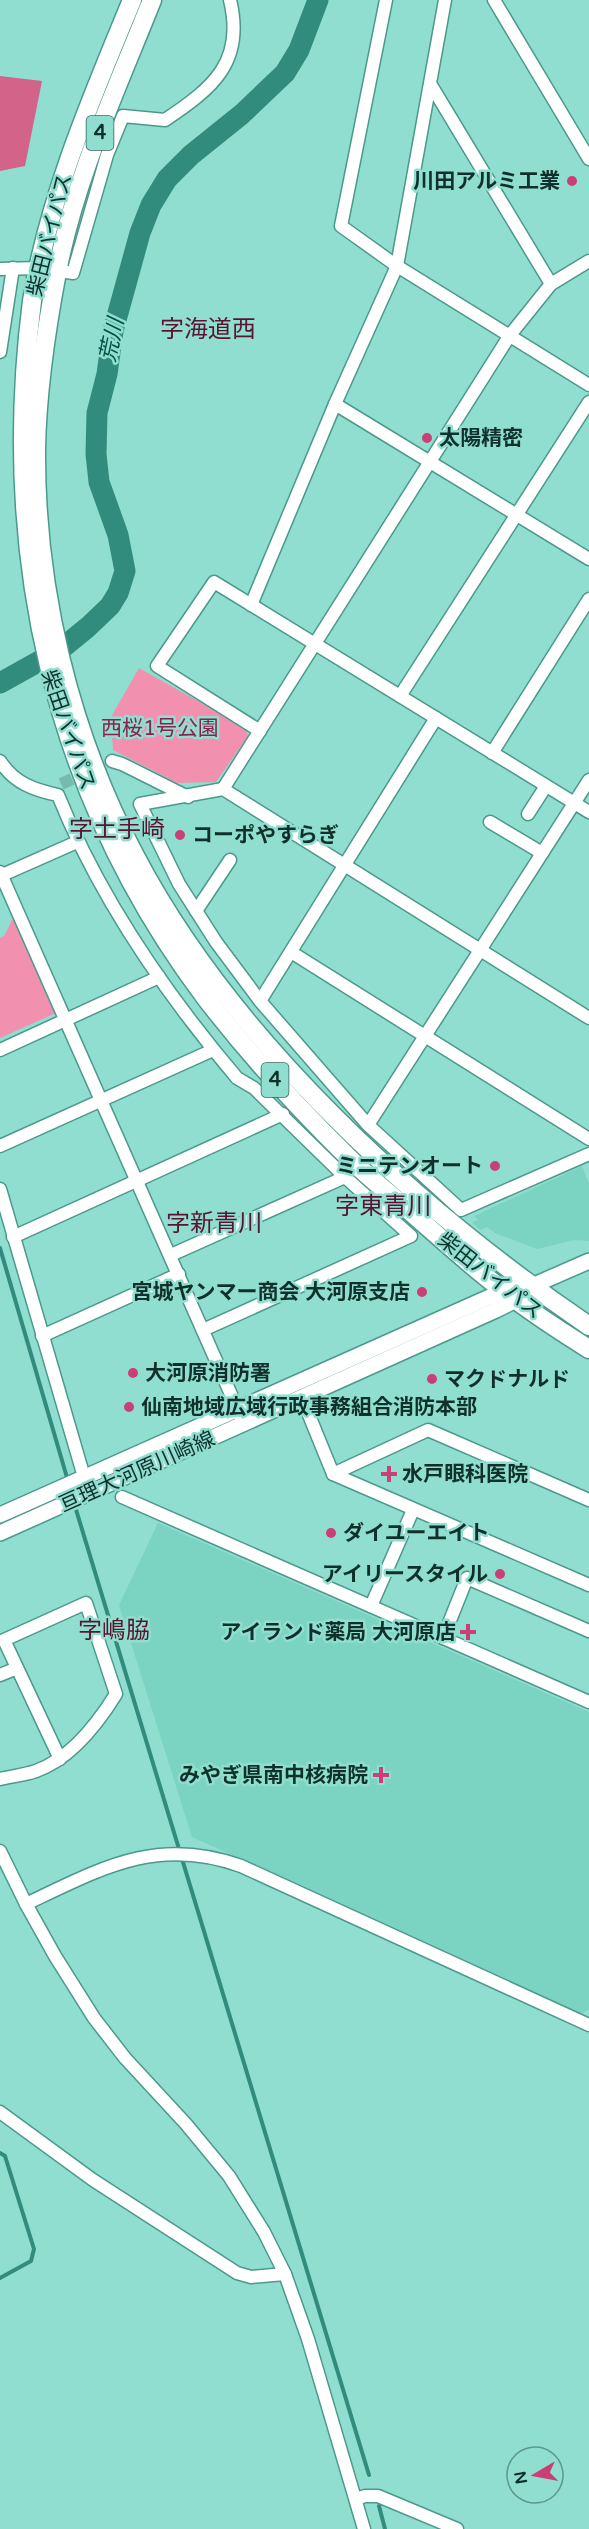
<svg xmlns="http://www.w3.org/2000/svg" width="589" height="2529" viewBox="0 0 589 2529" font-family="'Varela Round','Noto Sans JP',sans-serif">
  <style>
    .built { fill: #7bd3c2 }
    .green { fill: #f291af }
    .forest { fill: #d4638a }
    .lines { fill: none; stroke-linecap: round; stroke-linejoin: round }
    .stream { stroke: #318c7e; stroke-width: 4 }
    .river { stroke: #318c7e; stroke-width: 21 }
    .minor-tunnel { stroke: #76bbae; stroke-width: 12; stroke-dasharray: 12 6; stroke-linecap: butt }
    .minor-casing { stroke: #4b998b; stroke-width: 15 }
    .major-casing { stroke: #4b998b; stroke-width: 18 }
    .highway-casing { stroke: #4b998b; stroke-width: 21 }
    .minor { stroke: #fff; stroke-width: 12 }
    .major { stroke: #fff; stroke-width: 15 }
    .highway { stroke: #fff; stroke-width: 18 }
    .poi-dot { fill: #ca3f75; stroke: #90decf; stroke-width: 2 }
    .labels { text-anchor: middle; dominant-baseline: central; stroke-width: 5; stroke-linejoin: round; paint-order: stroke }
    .shield { fill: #90decf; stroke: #36645c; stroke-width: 1.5 }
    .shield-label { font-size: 20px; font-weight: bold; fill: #0f302b }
    .poi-label { font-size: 21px; font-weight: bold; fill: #0f302b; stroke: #90decf; text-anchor: start }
    .street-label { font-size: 21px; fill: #0f302b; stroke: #90decf }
    .park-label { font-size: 21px; fill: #89224c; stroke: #90decf }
    .water-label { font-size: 22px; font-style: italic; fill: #005046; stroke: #90decf }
    .quarter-label { font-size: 24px; fill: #581530; stroke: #90decf }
  </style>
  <rect width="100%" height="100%" fill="#90decf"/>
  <g class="built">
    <polygon points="582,1166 589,1184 589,1241 574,1240 537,1249 495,1233 487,1227 480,1230 472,1222 478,1220 474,1216"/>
    <polygon points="158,1523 589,1712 589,2009 581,2014 192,1837 119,1605"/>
  </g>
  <g class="green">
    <polygon points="139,668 246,728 248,736 216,782 177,783 113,750 111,717"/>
    <polygon points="14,916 56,1013 0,1038 0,938 4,936"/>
  </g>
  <polygon class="forest" points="0,76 42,81 25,166 0,171"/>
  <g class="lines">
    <g class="stream">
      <polyline points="0,1248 68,1481"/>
      <polyline points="74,1503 369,2475"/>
      <polyline points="0,2153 5,2156 34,2249 31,2261 0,2278"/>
      <polyline points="379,2506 385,2529"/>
    </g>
    <polyline class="river" points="0,683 61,649 88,627 110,606 118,593 125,571 118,535 99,482 96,454 97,413 107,374 113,331 140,233 151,205 167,179 191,155 242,114 285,73 299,50 318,0"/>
    <polyline class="minor-tunnel" points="61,784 112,761"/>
    <defs>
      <g id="minor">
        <polyline points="386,0 341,226 397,266 589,385"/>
        <polyline points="494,0 589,159"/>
        <polyline points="431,85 551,284"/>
        <path d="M0,269L39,268L73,273L107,155L123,116L165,120C213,88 245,62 230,0"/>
        <polyline points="0,352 13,268"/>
        <polyline points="335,404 589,559"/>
        <polyline points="251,605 335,404 397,266 445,0"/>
        <polyline points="400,696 589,402"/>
        <polyline points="260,731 157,666 214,582 589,812"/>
        <polyline points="492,753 589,599"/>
        <path d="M0,761C14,783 34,790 58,795C100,899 165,993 237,1078L254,1088L345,1177L411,1236L203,1330"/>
        <polyline points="112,761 122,764 188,797"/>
        <polyline points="223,789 510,335 551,284 589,261"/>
        <polyline points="528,814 546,786"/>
        <polyline points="490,822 542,853"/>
        <polyline points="0,872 241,1417"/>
        <polyline points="0,876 77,842"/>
        <polyline points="196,911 230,860"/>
        <polyline points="291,952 589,1139"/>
        <polyline points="260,1001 436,718"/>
        <polyline points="589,1018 223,789 140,804 179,884 216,942 260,1001 368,1125 461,1210 589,1154"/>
        <polyline points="0,1050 159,977"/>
        <polyline points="368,1125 589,780"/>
        <polyline points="0,1146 213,1050"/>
        <polyline points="0,1189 84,1477"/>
        <polyline points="13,1237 283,1114"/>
        <polyline points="171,1255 345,1177"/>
        <polyline points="42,1336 179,1274"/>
        <polyline points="302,1398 333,1474 589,1585"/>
        <polyline points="333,1474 428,1430 589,1500"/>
        <polyline points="122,1497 589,1702"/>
        <polyline points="371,1606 413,1510"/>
        <polyline points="443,1638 467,1578 589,1631"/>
        <polyline points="0,1675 17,1668"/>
        <path d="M0,1779C12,1776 25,1775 36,1771C70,1759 98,1723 116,1694L86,1603L4,1640L60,1759"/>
        <path d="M0,1851L26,1904C102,1868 157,1836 241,1866L589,2025"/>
        <polyline points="26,1904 55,1956 94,2018 125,2058 186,2124 229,2176 264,2232 285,2274 308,2339 364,2529"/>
        <polyline points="0,2112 93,2180 237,2273 251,2277 285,2274"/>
        <polyline points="356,2499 365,2496 378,2496 457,2529"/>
      </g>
      <g id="major">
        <polyline points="0,1515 503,1291 532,1286 589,1261"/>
        <polyline points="0,1533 496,1310 516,1300 523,1294"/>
      </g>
      <g id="highway">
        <path d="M132,0C92,97 49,196 32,301C0,552 52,793 205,997C248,1053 297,1107 348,1157C368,1177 391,1195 413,1214C443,1240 472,1267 504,1291C531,1312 560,1331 589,1349"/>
        <path d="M152,0C117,88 75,178 57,272C46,330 37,390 36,449C35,588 69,731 134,854C231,1040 417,1209 589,1326"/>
      </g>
    </defs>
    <use href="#minor" class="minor-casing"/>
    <use href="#major" class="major-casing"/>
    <use href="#highway" class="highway-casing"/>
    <use href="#minor" class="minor"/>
    <use href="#major" class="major"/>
    <use href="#highway" class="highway"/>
  </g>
  <g class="poi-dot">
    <circle cx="572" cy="181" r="6"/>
    <circle cx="427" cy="438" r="6"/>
    <circle cx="180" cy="835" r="6"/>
    <circle cx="495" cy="1166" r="6"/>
    <circle cx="422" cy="1292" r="6"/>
    <circle cx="133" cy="1373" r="6"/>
    <circle cx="432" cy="1379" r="6"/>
    <circle cx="129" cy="1407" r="6"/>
    <path d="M386 1465h6v6h6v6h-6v6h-6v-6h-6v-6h6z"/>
    <circle cx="331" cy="1533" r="6"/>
    <circle cx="500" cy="1574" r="6"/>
    <path d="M465 1623h6v6h6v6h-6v6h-6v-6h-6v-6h6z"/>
    <path d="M378 1766h6v6h6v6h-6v6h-6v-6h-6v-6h6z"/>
  </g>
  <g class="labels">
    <g class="shield">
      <rect x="86.5" y="116" width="27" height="34" rx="4.5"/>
      <rect x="261.5" y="1063" width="27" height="34" rx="4.5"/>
    </g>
    <g class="shield-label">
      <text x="100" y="133">4</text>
      <text x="275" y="1080">4</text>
    </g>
    <g class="poi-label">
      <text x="560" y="181" text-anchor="end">川田アルミ工業</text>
      <text x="439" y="438">太陽精密</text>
      <text x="192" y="835">コーポやすらぎ</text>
      <text x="483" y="1166" text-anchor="end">ミニテンオート</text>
      <text x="410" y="1292" text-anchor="end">宮城ヤンマー商会 大河原支店</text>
      <text x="145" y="1373">大河原消防署</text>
      <text x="444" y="1379">マクドナルド</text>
      <text x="141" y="1407">仙南地域広域行政事務組合消防本部</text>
      <text x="402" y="1474">水戸眼科医院</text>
      <text x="343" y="1533">ダイユーエイト</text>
      <text x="488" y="1574" text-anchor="end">アイリースタイル</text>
      <text x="456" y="1632" text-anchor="end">アイランド薬局 大河原店</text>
      <text x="368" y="1775" text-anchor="end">みやぎ県南中核病院</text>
    </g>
    <g class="street-label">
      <text transform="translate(50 235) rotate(-76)">柴田バイパス</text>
      <text transform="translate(68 730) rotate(71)">柴田バイパス</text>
      <text transform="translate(490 1276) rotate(38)">柴田バイパス</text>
      <text transform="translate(137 1472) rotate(-24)">亘理大河原川崎線</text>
    </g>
    <g class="park-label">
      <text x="160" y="728">西桜1号公園</text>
    </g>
    <g class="water-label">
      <text transform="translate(112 340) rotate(-78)">荒川</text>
    </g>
    <g class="quarter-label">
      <text x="208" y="329">字海道西</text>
      <text x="117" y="829">字土手崎</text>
      <text x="383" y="1206">字東青川</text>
      <text x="214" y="1223">字新青川</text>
      <text x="114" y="1630">字嶋脇</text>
    </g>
  </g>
  <g transform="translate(535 2475) rotate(260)"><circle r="28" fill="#90decf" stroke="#5c988d" stroke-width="1.5"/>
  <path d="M0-4.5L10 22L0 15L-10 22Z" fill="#ca3f75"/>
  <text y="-9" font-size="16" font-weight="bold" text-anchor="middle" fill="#0f302b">N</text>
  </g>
</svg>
